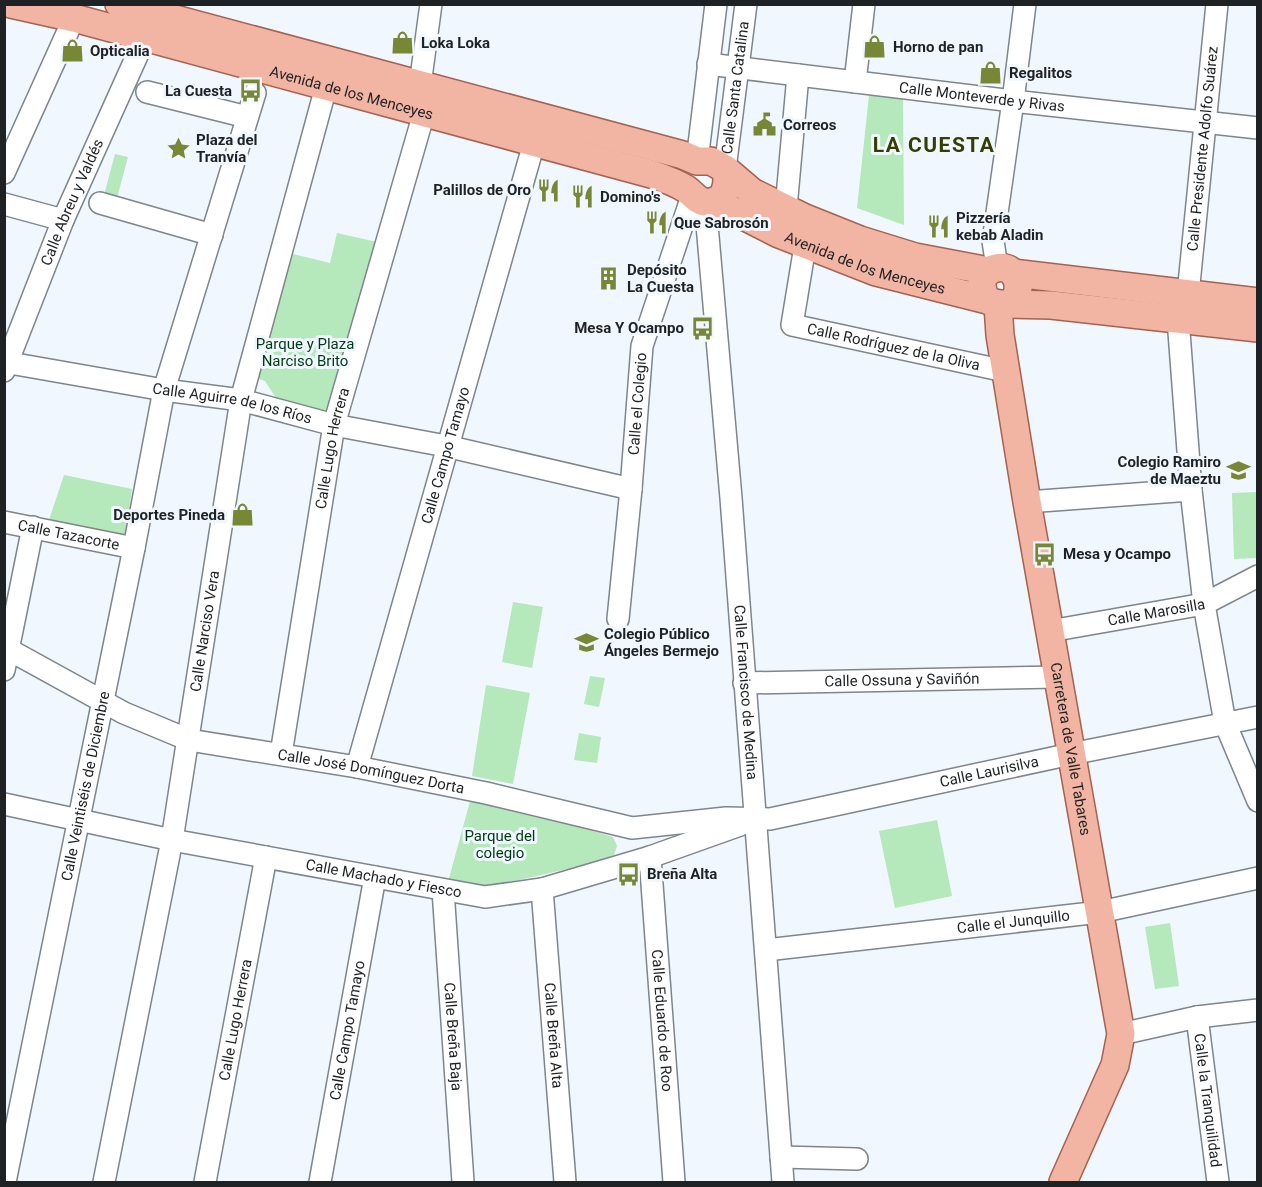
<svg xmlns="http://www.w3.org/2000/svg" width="1262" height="1187" viewBox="0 0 1262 1187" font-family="Roboto,sans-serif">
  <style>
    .green { fill: #b5e8ba }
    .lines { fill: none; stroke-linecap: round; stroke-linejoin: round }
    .minor-casing { stroke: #7e858c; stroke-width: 24 }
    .major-casing { stroke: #a4624f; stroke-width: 30 }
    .minor { stroke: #fff; stroke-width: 21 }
    .major { stroke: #f3b5a3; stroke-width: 27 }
    .labels { text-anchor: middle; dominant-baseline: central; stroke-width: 6; stroke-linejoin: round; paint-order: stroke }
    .poi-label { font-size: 15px; font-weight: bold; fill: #1f2225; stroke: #f1f7fe; text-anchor: start }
    .street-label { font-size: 15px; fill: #1f2225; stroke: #f1f7fe }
    .park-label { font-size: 15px; fill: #003b10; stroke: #f1f7fe }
    .district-label { font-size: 21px; font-weight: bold; letter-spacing: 1.5px; fill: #343e01; stroke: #f1f7fe }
  </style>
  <rect width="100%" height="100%" fill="#f1f7fe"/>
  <g class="green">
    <polygon points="869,95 903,99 904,225 857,208"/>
    <polygon points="115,154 128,157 117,198 104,195"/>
    <polygon points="337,233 377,242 328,414 276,398 265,381 256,378 293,254 330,263"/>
    <polygon points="64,475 132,489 125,537 49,520"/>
    <polygon points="1257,492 1257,558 1234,559 1232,493"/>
    <polygon points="513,602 543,607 532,668 502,662"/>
    <polygon points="590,676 605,678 599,707 584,704"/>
    <polygon points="486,685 530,693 513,784 472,776"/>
    <polygon points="579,733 601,737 597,763 574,760"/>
    <polygon points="472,794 613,837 617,846 614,855 589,864 493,886 481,887 448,882"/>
    <polygon points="937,820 952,896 895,908 879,831"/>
    <polygon points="1170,923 1179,986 1155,989 1145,927"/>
  </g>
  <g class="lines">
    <defs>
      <g id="minor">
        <path id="s1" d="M708,64L1013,101L1258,128"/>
        <polyline points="855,82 864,4"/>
        <polyline points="420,85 431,4"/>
        <polyline points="147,92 247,117"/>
        <polyline points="697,161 716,4"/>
        <path id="s2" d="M725,169L746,4"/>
        <polyline points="4,173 74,18"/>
        <path id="s3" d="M705,202L731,498L783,1182"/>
        <polyline points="100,203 212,235"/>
        <polyline points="4,204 63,220"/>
        <polyline points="786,208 798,75"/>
        <path id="s4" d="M805,246L792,325L1005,371"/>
        <polyline points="997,267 993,241 1013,101 1025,4"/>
        <path id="s5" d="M1188,294L1217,4"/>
        <polyline points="1178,319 1191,490 1204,604 1225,723 1258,801"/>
        <path id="s6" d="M4,362L164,390L241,400L334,425L446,446L631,489"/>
        <path id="s7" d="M4,371L63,220L145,38"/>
        <polyline points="1027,502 1191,490"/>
        <path id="s8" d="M4,522L134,548"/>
        <path id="s9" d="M618,619L631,489L642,346L692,196"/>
        <path id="s10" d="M1050,631L1204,604L1258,576"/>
        <path id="s11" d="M4,647L124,713L189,740L357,767L486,793L632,828L726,818L770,819L1071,754L1258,717"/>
        <polyline points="4,670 33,527"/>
        <path id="s12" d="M744,683L1058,677"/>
        <path id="s13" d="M281,754L334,425L424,113"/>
        <path id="s14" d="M357,767L534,143"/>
        <path id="s15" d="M4,804L172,840L485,897L542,889L650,857L740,825"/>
        <path id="s16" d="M650,857L674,1182"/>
        <path id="s17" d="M542,889L565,1182"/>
        <path id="s18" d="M443,890L463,1182"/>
        <path id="s19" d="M766,950L1100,912L1258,878"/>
        <path id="s20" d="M1197,1017L1218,1182"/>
        <polyline points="1121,1034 1197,1017 1258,1010"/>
        <polyline points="781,1157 857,1159"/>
        <path id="s21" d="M5,1182L134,548L164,390L255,93"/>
        <path id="s22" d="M104,1182L172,840L241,400L326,87"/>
        <path id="s23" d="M205,1182L266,857"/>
        <path id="s24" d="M320,1182L375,877"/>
      </g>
      <g id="major">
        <path id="s25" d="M11,4L74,18L651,174C663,178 675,182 686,189C692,193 697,201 705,202C725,206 730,183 725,169"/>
        <polyline points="119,4 683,155 697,161 711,161 725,169 752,192 805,218 860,240 915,257 989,271"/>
        <path id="s26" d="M714,201L779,234L876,272L987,300C1030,320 1025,257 993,269C979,274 980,289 987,300"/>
        <polyline points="1014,273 1258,302"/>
        <polyline points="1008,304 1051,305 1258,328"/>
        <path id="s27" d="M998,305L1000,335L1027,502L1121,1034L1115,1065L1063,1182"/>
      </g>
    </defs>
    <use href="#minor" class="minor-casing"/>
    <use href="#major" class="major-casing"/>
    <use href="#minor" class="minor"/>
    <use href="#major" class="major"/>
  </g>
  <defs>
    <symbol id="shop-bare" viewBox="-9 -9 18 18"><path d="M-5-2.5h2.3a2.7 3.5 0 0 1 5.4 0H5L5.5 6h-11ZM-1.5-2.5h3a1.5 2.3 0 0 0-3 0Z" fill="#778736" stroke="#f1f7fe" stroke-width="2.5" paint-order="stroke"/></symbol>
    <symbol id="bus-bare" viewBox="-9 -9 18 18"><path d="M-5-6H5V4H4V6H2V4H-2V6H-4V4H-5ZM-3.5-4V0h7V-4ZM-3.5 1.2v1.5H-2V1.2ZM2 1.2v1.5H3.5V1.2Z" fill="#778736" stroke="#f1f7fe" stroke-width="2.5" paint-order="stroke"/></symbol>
    <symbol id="civic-bare" viewBox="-9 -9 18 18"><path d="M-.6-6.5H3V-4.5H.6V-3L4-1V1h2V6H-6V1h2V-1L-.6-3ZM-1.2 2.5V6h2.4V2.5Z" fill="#778736" stroke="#f1f7fe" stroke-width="2.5" paint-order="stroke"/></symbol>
    <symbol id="sight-bare" viewBox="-9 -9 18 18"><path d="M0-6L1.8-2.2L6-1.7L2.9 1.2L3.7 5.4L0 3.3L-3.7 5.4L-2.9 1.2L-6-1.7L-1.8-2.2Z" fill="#778736" stroke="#f1f7fe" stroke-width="2.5" paint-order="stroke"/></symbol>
    <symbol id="restaurant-bare" viewBox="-9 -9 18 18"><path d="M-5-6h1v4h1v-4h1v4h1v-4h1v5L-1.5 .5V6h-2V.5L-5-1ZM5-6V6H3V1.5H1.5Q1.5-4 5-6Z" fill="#778736" stroke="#f1f7fe" stroke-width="2.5" paint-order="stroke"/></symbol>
    <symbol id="building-bare" viewBox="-9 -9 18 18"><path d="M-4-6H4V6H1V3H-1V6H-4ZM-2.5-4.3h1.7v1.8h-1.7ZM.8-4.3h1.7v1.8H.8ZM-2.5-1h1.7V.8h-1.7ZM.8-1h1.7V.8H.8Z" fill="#778736" stroke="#f1f7fe" stroke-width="2.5" paint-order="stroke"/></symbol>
    <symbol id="school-bare" viewBox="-9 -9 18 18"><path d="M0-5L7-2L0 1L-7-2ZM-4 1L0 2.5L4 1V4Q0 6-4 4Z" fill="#778736" stroke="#f1f7fe" stroke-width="2.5" paint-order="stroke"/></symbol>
  </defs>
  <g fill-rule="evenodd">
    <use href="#shop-bare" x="386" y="26" width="33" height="33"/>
    <use href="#shop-bare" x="858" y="30" width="33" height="33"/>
    <use href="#shop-bare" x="56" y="34" width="33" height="33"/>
    <use href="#shop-bare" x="974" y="56" width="33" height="33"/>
    <use href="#bus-bare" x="234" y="74" width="33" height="33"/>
    <use href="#civic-bare" x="748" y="108" width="33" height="33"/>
    <use href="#sight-bare" x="162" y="132" width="33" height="33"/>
    <use href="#restaurant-bare" x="532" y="174" width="33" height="33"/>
    <use href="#restaurant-bare" x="566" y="180" width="33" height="33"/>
    <use href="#restaurant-bare" x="640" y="206" width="33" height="33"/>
    <use href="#restaurant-bare" x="922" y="210" width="33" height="33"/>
    <use href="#building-bare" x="592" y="262" width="33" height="33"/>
    <use href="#bus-bare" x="686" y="312" width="33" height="33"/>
    <use href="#school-bare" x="1222" y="454" width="33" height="33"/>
    <use href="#shop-bare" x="226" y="498" width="33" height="33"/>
    <use href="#bus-bare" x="1028" y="538" width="33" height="33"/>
    <use href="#school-bare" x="570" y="626" width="33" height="33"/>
    <use href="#bus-bare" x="612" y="858" width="33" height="33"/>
  </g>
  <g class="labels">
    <g class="poi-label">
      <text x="421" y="43">Loka Loka</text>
      <text x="893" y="47">Horno de pan</text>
      <text x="90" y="51">Opticalia</text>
      <text x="1009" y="73">Regalitos</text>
      <text x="232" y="91" text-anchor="end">La Cuesta</text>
      <text x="783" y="125">Correos</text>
      <text x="196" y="140">Plaza del<tspan x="196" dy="17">Tranvía</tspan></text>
      <text x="531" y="190" text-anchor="end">Palillos de Oro</text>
      <text x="600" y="197">Domino's</text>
      <text x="956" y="218">Pizzería<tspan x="956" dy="17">kebab Aladin</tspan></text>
      <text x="674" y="223">Que Sabrosón</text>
      <text x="627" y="270">Depósito<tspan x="627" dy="17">La Cuesta</tspan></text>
      <text x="684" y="328" text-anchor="end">Mesa Y Ocampo</text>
      <text x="1221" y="462" text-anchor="end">Colegio Ramiro<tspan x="1221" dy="17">de Maeztu</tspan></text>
      <text x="225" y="515" text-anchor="end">Deportes Pineda</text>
      <text x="1063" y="554">Mesa y Ocampo</text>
      <text x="604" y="634">Colegio Público<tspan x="604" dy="17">Ángeles Bermejo</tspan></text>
      <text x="647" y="874">Breña Alta</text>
    </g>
    <g class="street-label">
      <text stroke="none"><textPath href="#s2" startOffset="82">Calle Santa Catalina</textPath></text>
      <text stroke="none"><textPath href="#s25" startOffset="352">Avenida de los Menceyes</textPath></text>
      <text stroke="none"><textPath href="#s1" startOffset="276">Calle Monteverde y Rivas</textPath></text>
      <text stroke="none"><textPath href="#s5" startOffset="146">Calle Presidente Adolfo Suárez</textPath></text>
      <text stroke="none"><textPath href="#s7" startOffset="182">Calle Abreu y Valdés</textPath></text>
      <text stroke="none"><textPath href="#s26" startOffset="164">Avenida de los Menceyes</textPath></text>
      <text stroke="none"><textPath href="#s4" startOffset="184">Calle Rodríguez de la Oliva</textPath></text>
      <text stroke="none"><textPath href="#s6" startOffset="232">Calle Aguirre de los Ríos</textPath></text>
      <text stroke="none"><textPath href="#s9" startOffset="216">Calle el Colegio</textPath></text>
      <text stroke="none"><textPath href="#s13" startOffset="310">Calle Lugo Herrera</textPath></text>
      <text stroke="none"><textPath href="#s14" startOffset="324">Calle Campo Tamayo</textPath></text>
      <text stroke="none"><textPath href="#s8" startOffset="66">Calle Tazacorte</textPath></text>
      <text stroke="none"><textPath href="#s10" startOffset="108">Calle Marosilla</textPath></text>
      <text stroke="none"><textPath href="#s22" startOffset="560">Calle Narciso Vera</textPath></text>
      <text stroke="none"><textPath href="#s12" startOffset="158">Calle Ossuna y Saviñón</textPath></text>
      <text stroke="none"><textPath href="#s3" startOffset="492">Calle Francisco de Medina</textPath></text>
      <text stroke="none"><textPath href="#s27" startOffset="450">Carretera de Valle Tabares</textPath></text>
      <text stroke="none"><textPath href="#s11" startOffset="392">Calle José Domínguez Dorta</textPath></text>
      <text stroke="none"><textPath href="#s11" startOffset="1022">Calle Laurisilva</textPath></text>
      <text stroke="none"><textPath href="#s21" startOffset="404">Calle Veintiséis de Diciembre</textPath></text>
      <text stroke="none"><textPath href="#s15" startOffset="387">Calle Machado y Fiesco</textPath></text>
      <text stroke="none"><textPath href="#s19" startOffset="249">Calle el Junquillo</textPath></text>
      <text stroke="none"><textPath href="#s23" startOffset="165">Calle Lugo Herrera</textPath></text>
      <text stroke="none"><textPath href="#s16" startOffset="164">Calle Eduardo de Roo</textPath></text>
      <text stroke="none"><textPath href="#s24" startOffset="154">Calle Campo Tamayo</textPath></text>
      <text stroke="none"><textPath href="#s18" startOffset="147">Calle Breña Baja</textPath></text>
      <text stroke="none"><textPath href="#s17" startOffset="147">Calle Breña Alta</textPath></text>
      <text stroke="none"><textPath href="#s20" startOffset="84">Calle la Tranquilidad</textPath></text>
    </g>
    <g class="park-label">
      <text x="305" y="344">Parque y Plaza<tspan x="305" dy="17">Narciso Brito</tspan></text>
      <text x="500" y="836">Parque del<tspan x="500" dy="17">colegio</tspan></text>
    </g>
    <g class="district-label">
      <text x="934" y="145">LA CUESTA</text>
    </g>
  </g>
  <rect width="1262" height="1187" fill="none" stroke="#1f2225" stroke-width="12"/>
</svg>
